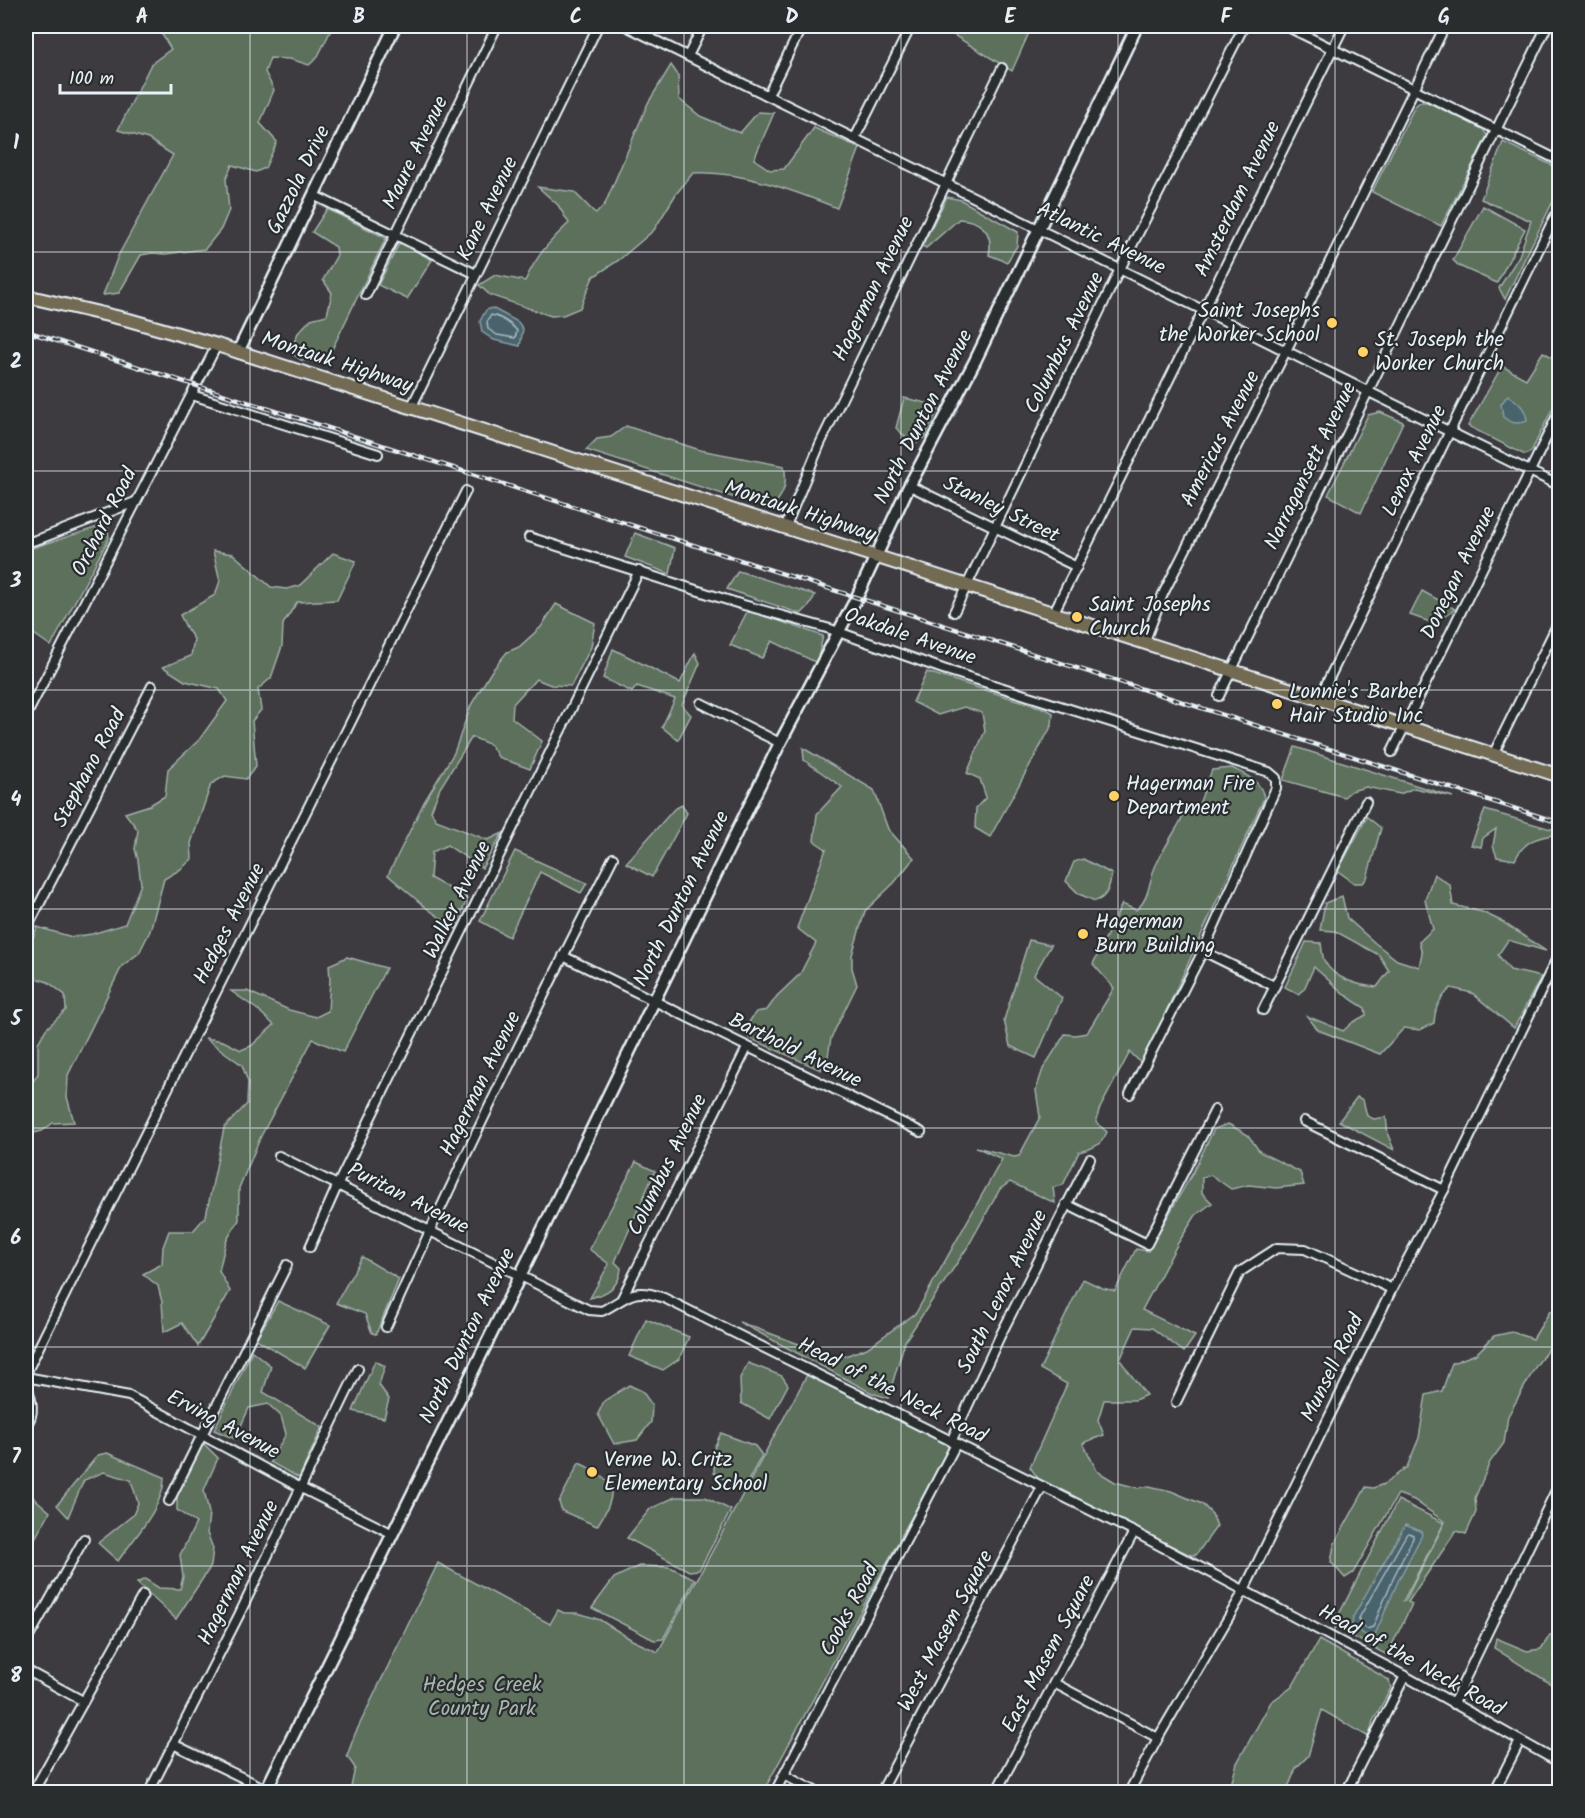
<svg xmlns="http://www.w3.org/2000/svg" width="1585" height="1818" viewBox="0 0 1585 1818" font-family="Kalam,sans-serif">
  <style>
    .green { fill: #5b705b; stroke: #a2b0aa; stroke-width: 1.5 }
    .water { fill: #48646c; stroke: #889ca4; stroke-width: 1.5 }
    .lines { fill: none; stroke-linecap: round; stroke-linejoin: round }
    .shore { stroke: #a8b9c0; stroke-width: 1.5 }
    .street-casing { stroke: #e8f1f8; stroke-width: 12 }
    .secondary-casing { stroke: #e8f1f8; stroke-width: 15 }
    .primary-casing { stroke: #e8f1f8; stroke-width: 16 }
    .street { stroke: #2a2d2e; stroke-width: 8 }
    .secondary { stroke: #2a2d2e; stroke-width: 10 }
    .primary { stroke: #736b52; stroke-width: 12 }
    .rail-casing { stroke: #e8f1f8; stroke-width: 4.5 }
    .rail { stroke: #2a2d2e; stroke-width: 2; stroke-dasharray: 7; stroke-linecap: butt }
    .grid { fill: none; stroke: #e8f1f8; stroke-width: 1.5; stroke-opacity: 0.55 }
    .poi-dot { fill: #ffd166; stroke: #2a2d2e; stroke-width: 2 }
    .labels { text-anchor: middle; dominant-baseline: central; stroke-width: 4.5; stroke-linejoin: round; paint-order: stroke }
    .street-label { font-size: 21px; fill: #e8f1f8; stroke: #2a2d2e }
    .poi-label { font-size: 21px; fill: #e8f1f8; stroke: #2a2d2e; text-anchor: start }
    .park-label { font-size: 21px; fill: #a9b7b1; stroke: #2a2d2e }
    .neatline { fill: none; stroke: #e8f1f8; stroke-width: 2 }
    .grid-label { font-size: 20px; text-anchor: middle; font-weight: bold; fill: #e8f1f8 }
  </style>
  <rect width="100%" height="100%" fill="#3e3b40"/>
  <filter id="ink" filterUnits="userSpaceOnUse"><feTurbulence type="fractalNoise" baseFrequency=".0167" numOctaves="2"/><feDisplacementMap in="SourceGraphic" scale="12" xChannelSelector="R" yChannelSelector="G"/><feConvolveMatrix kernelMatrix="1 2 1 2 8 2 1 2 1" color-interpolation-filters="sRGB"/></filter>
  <g filter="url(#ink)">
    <g class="green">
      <polygon points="153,26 333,26 317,58 309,65 290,59 270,58 265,72 274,90 260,123 277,142 265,168 256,172 232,165 226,179 229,210 221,229 205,249 165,254 152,253 141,255 119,293 103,295 118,256 173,155 148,139 118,130 151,64 171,49 163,36"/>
      <polygon points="939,26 1032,26 1012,71"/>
      <path d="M671,65L678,75L679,99L700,116L740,133L758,112L774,113L754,159L770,170L784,169L814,128L860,148L837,208C795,191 739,170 693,173L676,194L654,230L619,260L593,277L580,308L563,315L551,316L490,295L479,285L495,275L525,281C537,255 549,242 569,223L558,205L538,187L574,192L596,214L605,204L648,103Z"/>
      <polygon points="1420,102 1427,102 1483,129 1487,136 1441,226 1372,192 1415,106"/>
      <polygon points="1503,142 1560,169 1559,189 1505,299 1499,288 1519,256 1531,221 1481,199"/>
      <path d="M947,197L961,200L1018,232L1017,246L1007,262L989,255C994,232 981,220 959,219L926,248L922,246Z"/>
      <polygon points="1483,206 1525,229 1497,283 1459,266 1453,260"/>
      <polygon points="327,209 386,238 325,364 301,360 290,352 298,333 311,319 327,315 332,293 323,280 337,255 336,247 312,232"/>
      <polygon points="400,242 432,260 407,299 378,285"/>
      <polygon points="1543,352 1559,361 1559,395 1531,452 1525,455 1468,426 1502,366 1526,379"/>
      <polygon points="904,398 940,406 925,437 914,445 896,428"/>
      <polygon points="1380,412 1403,422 1361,513 1328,495 1368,415"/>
      <path d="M626,426L700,450L784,466C788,483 783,498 769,509L586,450L597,439L611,437Z"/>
      <polygon points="101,526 108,528 109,538 51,646 34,634 26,615 26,550"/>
      <polygon points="635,533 675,548 670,574 625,557"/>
      <polygon points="213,551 233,554 271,587 286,589 299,586 333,553 356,561 337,600 297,602 283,624 282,646 271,678 258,689 261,710 252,721 256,766 246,779 225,776 211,784 191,843 192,859 181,869 164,879 150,931 139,953 122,966 68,1075 67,1097 74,1122 53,1123 42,1131 26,1135 26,1088 28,1088 38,1074 38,1043 46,1029 66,1010 65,995 48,982 26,975 26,958 37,927 72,937 92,934 125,924 141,884 138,860 135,849 138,830 125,813 150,805 165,796 168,769 199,740 227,701 219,689 185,681 163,667 191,656 194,639 187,629 180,615 215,595 220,581"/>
      <polygon points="738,571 815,595 810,605 801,614 727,589"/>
      <polygon points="1422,591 1455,609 1443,617 1430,622 1410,615"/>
      <polygon points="556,604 595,623 591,647 571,686 551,685 536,679 513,704 512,718 542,741 530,769 498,757 491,745 472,737 440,788 431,811 436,820 488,840 503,833 482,868 447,845 432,852 430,878 467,898 456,929 425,907 388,875 424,802 454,753 471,705 491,672 507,652 519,647 541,627"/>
      <polygon points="748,610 823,636 817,663 772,641 762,658 730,645"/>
      <polygon points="613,649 680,683 695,653 700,663 682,705 691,715 678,740 662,727 675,699 637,686 632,692 603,678"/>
      <polygon points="927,672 1046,709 1053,713 1052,725 990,837 975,828 976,808 986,797 980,779 967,773 985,731 982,713 964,707 938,715 913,702"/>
      <polygon points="1295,747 1453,797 1414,788 1400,794 1366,787 1351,791 1344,797 1283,780"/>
      <polygon points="803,748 874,790 888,829 914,858 894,883 865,911 852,955 852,968 857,985 831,1038 828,1056 821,1070 749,1038 747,1025 756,1012 767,1010 777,996 800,974 816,943 797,928 826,849 814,841 817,814 842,787 804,760"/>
      <path d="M1232,768C1247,776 1261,780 1264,798L1142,1064L1130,1052L1099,1110L1096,1122L1107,1132C1101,1146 1093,1148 1079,1152L1063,1185L1053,1187L1055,1203L1010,1182L1000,1189L967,1248L905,1341L888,1398L872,1393L739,1322L834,1357L845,1356L867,1348L916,1313L1002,1159L976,1147L1014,1157L1019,1156L1040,1117L1036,1090L1043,1069L1065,1034L1075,1035L1087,1033L1114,988L1093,964L1122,904L1136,910C1151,898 1148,879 1157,863C1165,846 1176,830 1185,813L1196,812L1212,770Z"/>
      <polygon points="682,805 687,813 652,877 626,863 674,809"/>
      <path d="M1485,810L1558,831V834C1538,837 1524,840 1515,860L1497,857L1493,846L1496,829L1483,838L1481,847L1471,845Z"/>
      <polygon points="1367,817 1381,828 1367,878 1363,883 1354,883 1338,871"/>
      <polygon points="515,851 587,883 581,893 540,872 509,937 480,921"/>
      <path d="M1083,859L1112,874C1109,886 1108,898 1095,901L1079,894L1066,881L1074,862Z"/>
      <path d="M1434,874L1450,885L1453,905L1482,912L1501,921L1546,951L1508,940L1498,955L1510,970L1541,977L1514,1028L1472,993L1451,988C1440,998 1435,1007 1434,1023L1420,1030L1404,1028L1380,1054L1318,1030L1307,1016L1343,1031L1353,1022L1366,1015L1365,1008C1345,997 1331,982 1314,967L1304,989L1298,994L1285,987L1306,942L1321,943C1322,949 1322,958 1325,962C1334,979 1360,986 1377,987L1389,971L1379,955L1335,931L1320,930L1325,903L1342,896L1347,918L1375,943L1397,960L1419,967L1422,953L1419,942L1433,929L1425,900Z"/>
      <polygon points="1029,940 1051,945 1034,975 1062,998 1036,1058 1010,1046 1004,1020"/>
      <polygon points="347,957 386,968 343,1052 313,1039 261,1136 239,1188 239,1220 226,1241 219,1271 230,1291 198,1346 182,1323 164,1332 162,1302 158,1286 143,1274 162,1264 163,1247 169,1231 193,1231 206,1216 224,1128 247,1104 248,1082 242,1065 205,1038 223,1041 241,1050 251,1046 274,1025 258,1010 231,991 247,991 289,1010 316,1017 328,1011 330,980 329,965"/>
      <polygon points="1357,1097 1363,1100 1367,1116 1374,1119 1386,1117 1388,1135 1394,1150 1339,1121"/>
      <polygon points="1228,1124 1248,1135 1260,1152 1300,1172 1304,1185 1276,1188 1249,1185 1231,1189 1211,1175 1202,1177 1202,1193 1212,1203 1196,1215 1178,1243 1142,1310 1195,1336 1184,1352 1152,1328 1135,1327 1120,1360 1146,1395 1135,1400 1104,1400 1098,1420 1104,1435 1083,1443 1097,1471 1115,1482 1138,1488 1149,1486 1171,1491 1202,1504 1212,1514 1217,1526 1196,1555 1190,1555 1039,1480 1030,1467 1067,1384 1040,1369 1083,1279 1102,1288 1115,1291 1136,1249 1148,1251 1192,1174 1214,1129"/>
      <path d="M636,1162L655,1171L615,1262L621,1268C620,1287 606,1294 590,1298L609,1264L589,1249Z"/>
      <polygon points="362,1257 399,1279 376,1334 372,1333 365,1314 336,1303"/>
      <polygon points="278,1301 330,1325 305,1368 256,1339"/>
      <polygon points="1550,1311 1559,1313 1559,1334 1536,1366 1508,1416 1504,1443 1490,1462 1475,1498 1476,1512 1466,1534 1456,1531 1408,1602 1412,1604 1387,1655 1333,1626 1398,1500 1444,1523 1403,1601 1405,1601 1445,1522 1414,1500 1398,1494 1353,1573 1345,1578 1331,1562 1334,1545 1366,1487 1373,1488 1384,1484 1407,1467 1419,1438 1426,1395 1442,1391 1452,1363 1476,1354 1494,1336 1512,1332 1533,1339"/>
      <polygon points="646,1319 689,1337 679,1359 663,1370 629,1356"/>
      <polygon points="252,1351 271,1366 263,1392 322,1427 299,1478 270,1462 286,1434 281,1416 268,1404 249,1408 235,1439 214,1430"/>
      <polygon points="375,1361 385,1366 379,1385 389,1399 384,1418 353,1411"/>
      <polygon points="748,1363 782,1376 788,1385 770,1419 741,1403 740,1378"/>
      <polygon points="807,1375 950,1446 763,1792 350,1792 355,1768 347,1756 355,1734 438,1563 550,1624 558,1610 564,1613 578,1613 600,1620 632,1640 658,1652"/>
      <polygon points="629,1385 642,1391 652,1405 651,1422 637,1440 614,1444 598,1414 604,1401"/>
      <polygon points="721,1433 755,1446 762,1455 743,1490 714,1473 714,1448"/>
      <polygon points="202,1442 218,1458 204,1490 209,1513 207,1533 213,1548 211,1566 176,1619 137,1583 145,1579 159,1588 180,1589 183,1577 180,1555 196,1523 177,1510 177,1490"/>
      <path d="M107,1453L164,1477C165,1505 134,1538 118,1561L98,1543L133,1515L138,1503L131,1480L104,1472L84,1480L68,1517L57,1505L98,1455Z"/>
      <path d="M579,1463C617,1480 619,1492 597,1526L562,1511L559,1502Z"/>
      <polygon points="26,1491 50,1512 26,1554"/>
      <polygon points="675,1497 705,1497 731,1510 699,1570 689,1571 627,1538 650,1509"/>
      <polygon points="639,1566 670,1567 695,1579 663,1639 654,1640 592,1608 614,1578"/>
      <polygon points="1559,1634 1559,1647 1558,1647 1553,1656 1559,1689 1494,1648 1496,1638 1527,1651 1541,1649 1550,1635"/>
      <polygon points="1319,1640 1389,1680 1391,1688 1373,1721 1369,1737 1322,1710 1308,1756 1296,1768 1290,1783 1284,1792 1229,1792 1237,1763 1271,1702 1292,1687"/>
    </g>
    <g class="water">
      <polygon points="492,308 518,322 523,329 520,346 494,340 482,332 480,321 486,310"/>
      <path d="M1508,395C1518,402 1526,408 1527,421C1517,425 1511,423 1503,417L1501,404Z"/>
      <polygon points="1405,1525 1421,1531 1422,1535 1399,1579 1374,1637 1365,1635 1352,1625 1353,1617"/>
    </g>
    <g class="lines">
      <g class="shore">
        <path d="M491,315C499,316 512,324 517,331L515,338L497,335L488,329L487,322Z"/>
        <polygon points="1409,1533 1413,1535 1413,1538 1394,1576 1373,1627 1367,1629 1359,1623 1359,1618 1406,1535"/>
      </g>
      <defs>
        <g id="street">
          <polyline points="626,26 1560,486"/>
          <polyline points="1286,26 1560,161"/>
          <polyline points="688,56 703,26"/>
          <polyline points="768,95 802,26"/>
          <polyline points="855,138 911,26"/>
          <polyline points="313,195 476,274"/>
          <polyline points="366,295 497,26"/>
          <polyline points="192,395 378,454"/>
          <polyline points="411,408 598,26"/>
          <polyline points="910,486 1077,567"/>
          <polyline points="785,528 820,444 1002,68"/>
          <polyline points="529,537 740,604 830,629 943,669 1269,772 1276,778 1276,788 1203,951 1130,1094"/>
          <polyline points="26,543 42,538 135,502"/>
          <polyline points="954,612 1120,269 1244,26"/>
          <polyline points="1053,614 1344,26"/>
          <polyline points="1144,643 1163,594 1286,351 1445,26"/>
          <polyline points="1219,696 1547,26"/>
          <polyline points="1319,699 1560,206"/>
          <polyline points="701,703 780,743"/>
          <polyline points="26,716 217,345"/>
          <polyline points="1392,752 1560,410"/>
          <polyline points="1493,755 1560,619"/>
          <polyline points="26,930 152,686"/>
          <polyline points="1203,951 1274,986"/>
          <polyline points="563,956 921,1132"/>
          <polyline points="1263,1010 1366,802"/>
          <polyline points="1304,1121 1444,1190"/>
          <path d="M279,1156L589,1310L602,1311C629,1297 632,1286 664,1298L1134,1532L1405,1676L1560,1763"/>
          <polyline points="1066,1204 1147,1244 1215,1110"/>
          <polyline points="310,1247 338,1184 639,571"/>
          <polyline points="622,1298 747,1048"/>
          <path d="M386,1327C457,1169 534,1013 613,858"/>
          <polyline points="26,1373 466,491"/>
          <polyline points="26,1377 129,1396 301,1488 393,1534"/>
          <path d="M26,1382C30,1396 37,1413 26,1425"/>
          <polyline points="1176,1402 1240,1272 1277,1248 1305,1249 1392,1289"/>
          <polyline points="951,1442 1000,1336 1090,1159"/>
          <polyline points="169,1501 287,1265"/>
          <polyline points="1244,1590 1392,1289 1444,1190 1560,952"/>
          <polyline points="26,1642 84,1539"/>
          <polyline points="26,1670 83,1701"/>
          <polyline points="1054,1683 1158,1738"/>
          <polyline points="1453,1704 1560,1482"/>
          <polyline points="173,1744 266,1789"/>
          <polyline points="784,1775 817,1792"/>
          <polyline points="33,1792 143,1595"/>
          <polyline points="149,1792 239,1615 358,1369"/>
          <polyline points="775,1792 956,1444"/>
          <polyline points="881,1792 1042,1487"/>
          <polyline points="996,1792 1134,1532"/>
          <polyline points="1129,1792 1158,1738 1244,1591"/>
          <polyline points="1346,1792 1405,1676"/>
          <polyline points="1494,1792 1520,1741"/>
        </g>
        <g id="secondary">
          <polyline points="238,352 395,26"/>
          <polyline points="265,1792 520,1276 780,743 857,597 905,494 975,361 1137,26"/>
        </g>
        <polyline id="primary" points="26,296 129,320 217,345 1560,776"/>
      </defs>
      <use href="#street" class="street-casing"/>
      <use href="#secondary" class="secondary-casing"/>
      <use href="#primary" class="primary-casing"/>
      <use href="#street" class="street"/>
      <use href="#secondary" class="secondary"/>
      <use href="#primary" class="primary"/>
      <defs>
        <polyline id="rail" points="26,331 1560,823"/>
      </defs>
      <use href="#rail" class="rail-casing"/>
      <use href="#rail" class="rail"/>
    </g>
  </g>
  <path class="grid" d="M250,26V1792M467,26V1792M684,26V1792M901,26V1792M1118,26V1792M1335,26V1792M26,252H1560M26,471H1560M26,690H1560M26,909H1560M26,1128H1560M26,1347H1560M26,1566H1560"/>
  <g class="poi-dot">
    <circle cx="1332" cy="323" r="6"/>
    <circle cx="1363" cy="352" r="6"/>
    <circle cx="1077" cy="617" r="6"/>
    <circle cx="1277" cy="704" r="6"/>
    <circle cx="1114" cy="796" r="6"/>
    <circle cx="1083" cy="934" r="6"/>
    <circle cx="592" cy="1472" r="6"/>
  </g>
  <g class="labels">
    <g class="street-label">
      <text transform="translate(416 153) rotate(-64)">Maure Avenue</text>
      <text transform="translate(299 180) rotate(-64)">Gazzola Drive</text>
      <text transform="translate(1238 199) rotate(-64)">Amsterdam Avenue</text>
      <text transform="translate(488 209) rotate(-64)">Kane Avenue</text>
      <text transform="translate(1101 239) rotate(26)">Atlantic Avenue</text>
      <text transform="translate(874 289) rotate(-64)">Hagerman Avenue</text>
      <text transform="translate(1065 343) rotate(-64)">Columbus Avenue</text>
      <text transform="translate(337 363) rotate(18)">Montauk Highway</text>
      <text transform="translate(924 417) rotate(-63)">North Dunton Avenue</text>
      <text transform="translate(1221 439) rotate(-63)">Americus Avenue</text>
      <text transform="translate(1415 461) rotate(-64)">Lenox Avenue</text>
      <text transform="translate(1311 466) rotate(-64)">Narragansett Avenue</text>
      <text transform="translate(1001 510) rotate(26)">Stanley Street</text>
      <text transform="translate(800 512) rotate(18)">Montauk Highway</text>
      <text transform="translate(105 522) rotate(-63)">Orchard Road</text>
      <text transform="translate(1459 573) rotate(-64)">Donegan Avenue</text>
      <text transform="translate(910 637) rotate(19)">Oakdale Avenue</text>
      <text transform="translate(90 768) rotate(-62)">Stephano Road</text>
      <text transform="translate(682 899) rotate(-64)">North Dunton Avenue</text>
      <text transform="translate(458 900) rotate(-64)">Walker Avenue</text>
      <text transform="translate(230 924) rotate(-63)">Hedges Avenue</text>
      <text transform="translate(795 1051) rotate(26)">Barthold Avenue</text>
      <text transform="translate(481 1084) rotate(-64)">Hagerman Avenue</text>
      <text transform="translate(668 1165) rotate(-64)">Columbus Avenue</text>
      <text transform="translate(408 1199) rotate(27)">Puritan Avenue</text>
      <text transform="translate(1003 1292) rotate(-64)">South Lenox Avenue</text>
      <text transform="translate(468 1336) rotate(-64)">North Dunton Avenue</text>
      <text transform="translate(1333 1368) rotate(-64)">Munsell Road</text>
      <text transform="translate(892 1391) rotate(27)">Head of the Neck Road</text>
      <text transform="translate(223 1425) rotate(28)">Erving Avenue</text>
      <text transform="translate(239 1573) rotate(-64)">Hagerman Avenue</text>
      <text transform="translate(850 1610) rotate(-62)">Cooks Road</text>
      <text transform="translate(946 1631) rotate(-62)">West Masem Square</text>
      <text transform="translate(1049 1654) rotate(-62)">East Masem Square</text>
      <text transform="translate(1411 1661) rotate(29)">Head of the Neck Road</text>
    </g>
    <g class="poi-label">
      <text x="1320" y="311" text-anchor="end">Saint Josephs<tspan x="1320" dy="24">the Worker School</tspan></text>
      <text x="1375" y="340">St. Joseph the<tspan x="1375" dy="24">Worker Church</tspan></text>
      <text x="1089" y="605">Saint Josephs<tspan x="1089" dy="24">Church</tspan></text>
      <text x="1289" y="692">Lonnie's Barber<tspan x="1289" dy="24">Hair Studio Inc</tspan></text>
      <text x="1126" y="784">Hagerman Fire<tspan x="1126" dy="24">Department</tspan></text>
      <text x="1095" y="922">Hagerman<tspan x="1095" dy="24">Burn Building</tspan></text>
      <text x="604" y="1460">Verne W. Critz<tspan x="604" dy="24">Elementary School</tspan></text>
    </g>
    <g class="park-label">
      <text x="482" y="1685">Hedges Creek<tspan x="482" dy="24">County Park</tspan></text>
    </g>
  </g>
  <rect width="1585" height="1818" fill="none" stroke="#2a2d2e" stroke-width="66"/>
  <path d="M60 84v9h111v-9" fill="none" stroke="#e8f1f8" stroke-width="3"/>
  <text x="69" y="84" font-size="18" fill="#e8f1f8" stroke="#2a2d2e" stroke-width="4.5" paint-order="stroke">100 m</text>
  <rect x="33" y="33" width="1519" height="1752" class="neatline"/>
  <g class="grid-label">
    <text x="142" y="23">A</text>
    <text x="359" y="23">B</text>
    <text x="576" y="23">C</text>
    <text x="792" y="23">D</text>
    <text x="1010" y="23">E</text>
    <text x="1226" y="23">F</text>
    <text x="1444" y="23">G</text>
    <text x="16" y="149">1</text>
    <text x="16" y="368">2</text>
    <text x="16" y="587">3</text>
    <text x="16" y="806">4</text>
    <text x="16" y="1025">5</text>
    <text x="16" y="1244">6</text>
    <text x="16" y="1463">7</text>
    <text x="16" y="1682">8</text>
  </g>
</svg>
